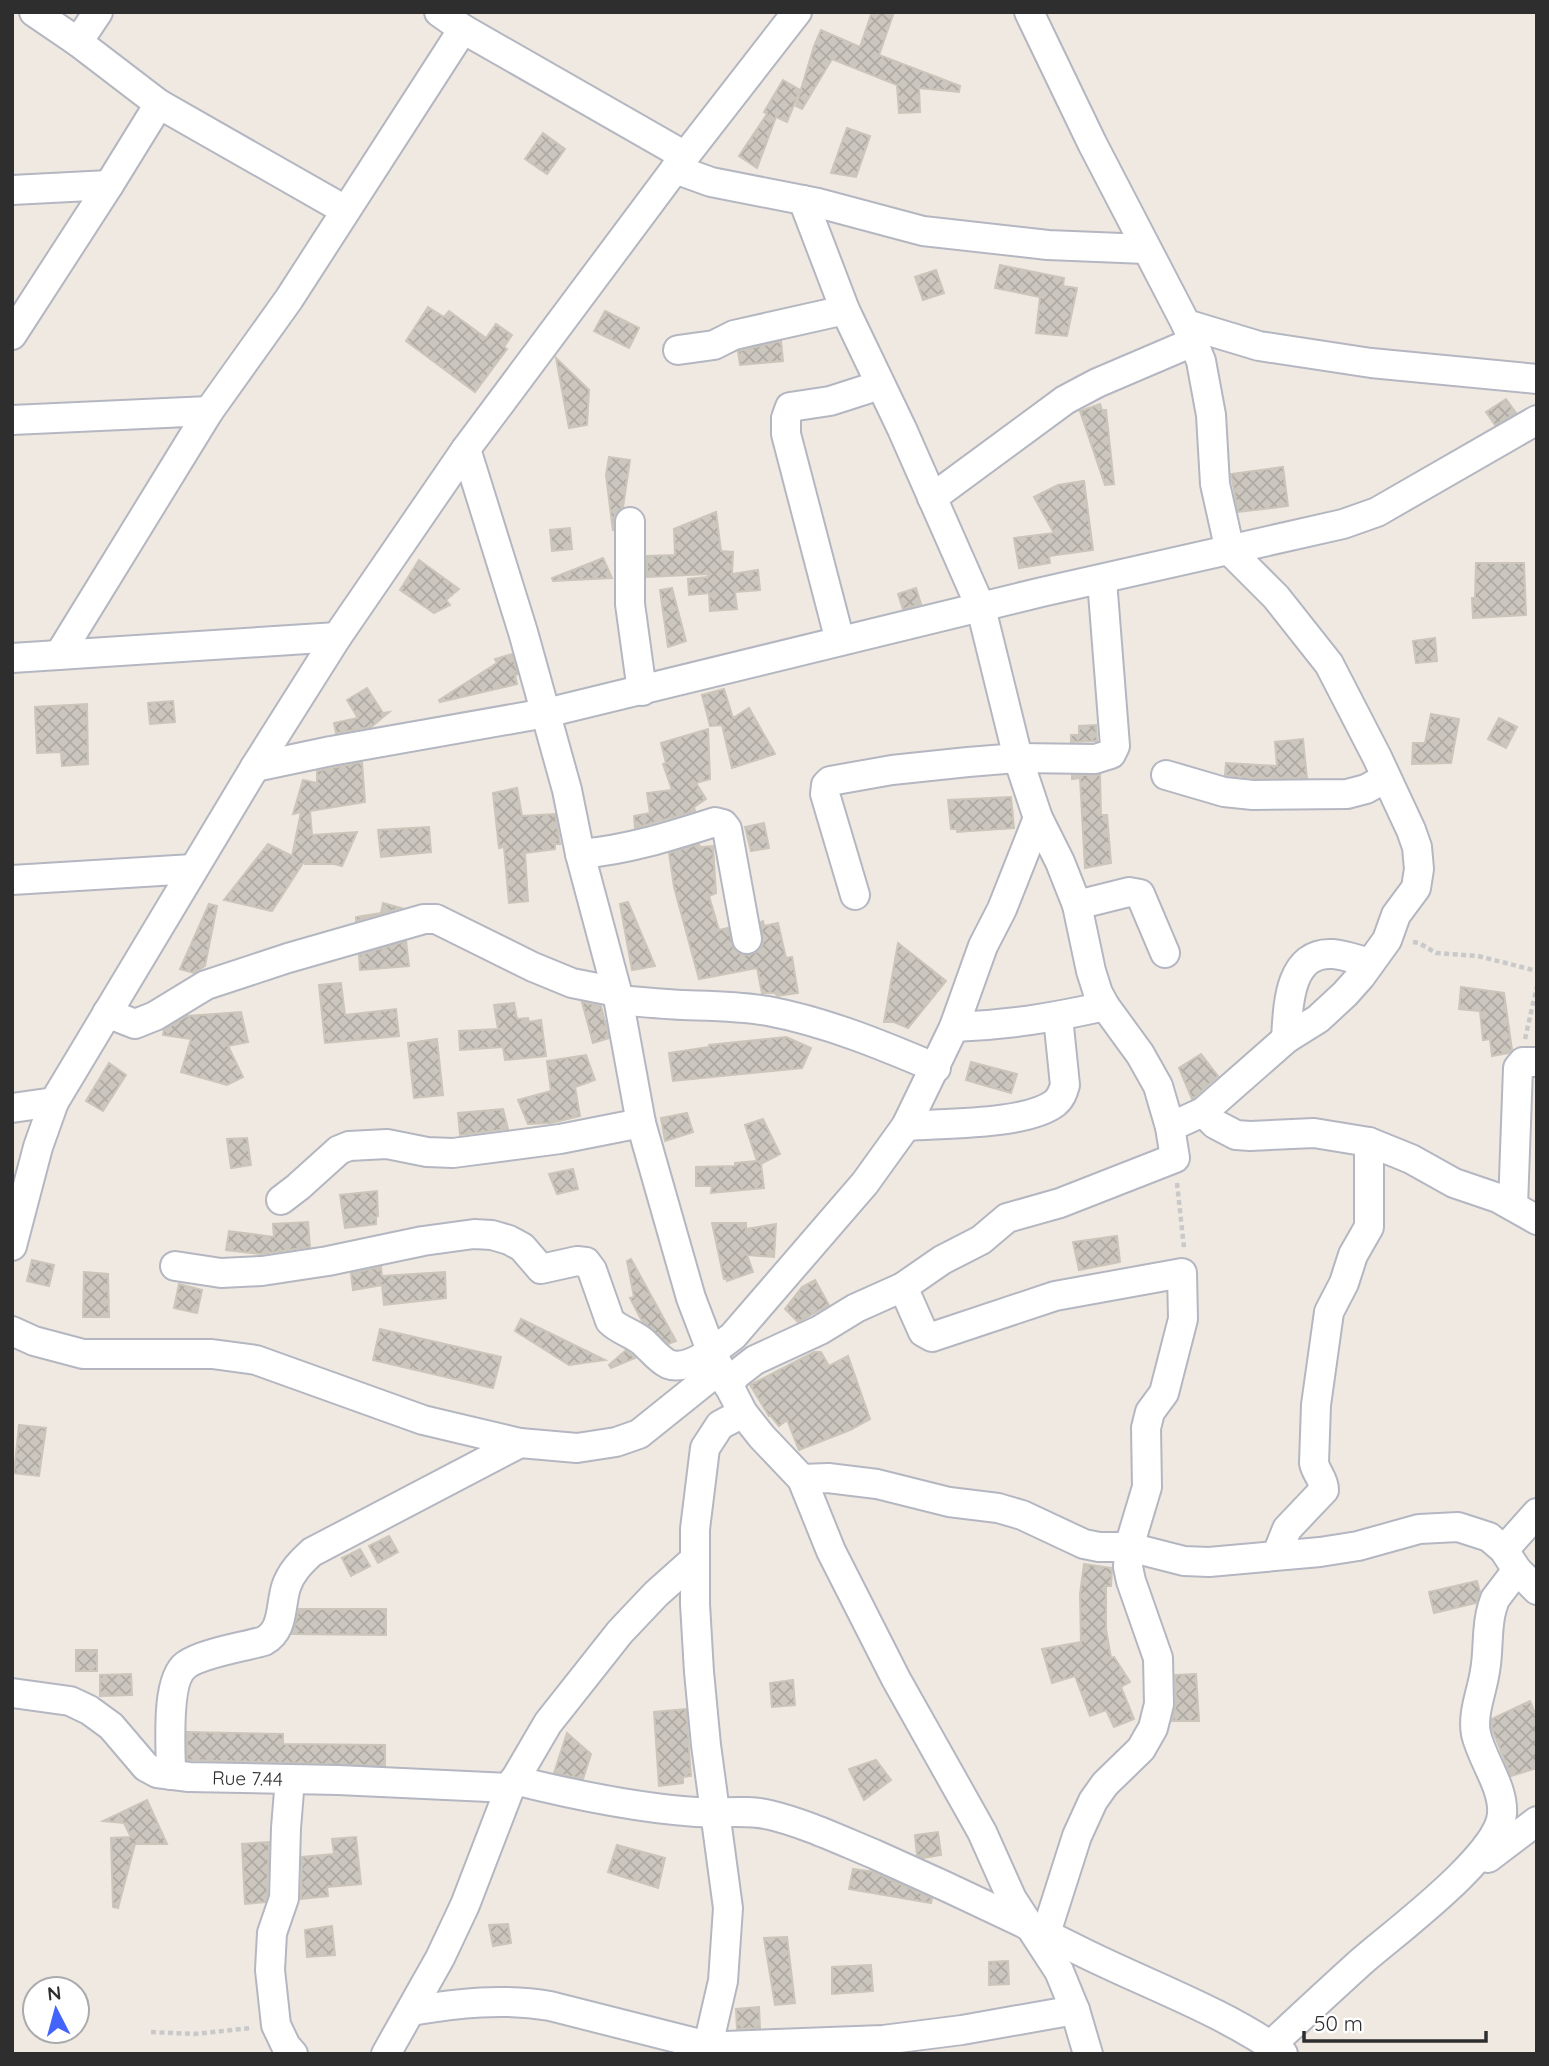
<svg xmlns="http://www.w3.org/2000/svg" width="1549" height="2066" viewBox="0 0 1549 2066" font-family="Quicksand,sans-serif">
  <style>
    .building { fill: url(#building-cross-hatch); stroke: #cbc5ba; stroke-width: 2 }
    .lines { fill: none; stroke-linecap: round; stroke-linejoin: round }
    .street-casing { stroke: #b4b7c1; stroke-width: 32 }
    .path { stroke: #c9c9c9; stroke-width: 4.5; stroke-dasharray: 5 3.5; stroke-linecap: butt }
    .street { stroke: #fff; stroke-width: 28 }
    .labels { text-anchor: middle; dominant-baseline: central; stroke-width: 5; stroke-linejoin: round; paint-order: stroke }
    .street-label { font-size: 19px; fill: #2e2e2e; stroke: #fff }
  </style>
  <defs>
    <pattern id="building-cross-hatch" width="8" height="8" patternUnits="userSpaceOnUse" patternTransform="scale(1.75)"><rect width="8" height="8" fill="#cbc7bf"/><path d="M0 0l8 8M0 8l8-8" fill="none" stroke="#afaba4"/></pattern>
  </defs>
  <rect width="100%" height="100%" fill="#efe9e1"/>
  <g class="building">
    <polygon points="872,12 894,12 879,55 960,86 959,92 919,88 920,112 899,113 897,85 832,59 802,109 796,106 814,46 821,30 860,47"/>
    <polygon points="783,80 800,90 787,122 776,117 757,168 739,156 767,114 764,112"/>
    <polygon points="847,128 870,136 856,177 831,173"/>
    <polygon points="543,133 565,149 547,174 525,159"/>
    <polygon points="1000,265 1064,278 1063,286 1077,288 1067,336 1036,333 1040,297 995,288"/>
    <polygon points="936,270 944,293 923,300 915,277"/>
    <polygon points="428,307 444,317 449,311 486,338 496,324 512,335 504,347 507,349 475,392 406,341"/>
    <polygon points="605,311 639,328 629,348 594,331"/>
    <polygon points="781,341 783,361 740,365 738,351"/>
    <polygon points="556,358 589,390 587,425 569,428"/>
    <polygon points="1506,399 1516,413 1495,425 1486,412"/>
    <polygon points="1100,404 1102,410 1106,410 1114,484 1105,485 1080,411"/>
    <polygon points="609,457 630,460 623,507 615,514 613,531 606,475"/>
    <polygon points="1283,467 1288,506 1238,512 1231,474"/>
    <polygon points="1084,481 1093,550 1049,556 1050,563 1019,568 1014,538 1054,533 1034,497 1058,485"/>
    <polygon points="716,512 721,551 733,552 732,574 758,570 760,590 735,592 737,609 710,611 709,593 689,595 688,579 708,577 708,574 647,577 647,556 675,555 674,529"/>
    <polygon points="570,528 572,549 552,551 550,530"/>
    <polygon points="603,558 612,578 553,581 552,578"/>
    <polygon points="419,560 459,589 446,600 450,605 434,613 400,590"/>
    <polygon points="1476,563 1524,563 1526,615 1473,618 1472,598 1475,598"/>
    <polygon points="672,588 686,641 668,647 660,590"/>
    <polygon points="916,588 921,604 903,609 898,594"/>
    <polygon points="1435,638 1437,661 1416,663 1413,641"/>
    <polygon points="512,654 518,674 515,675 517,684 440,702 439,700 497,663 495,659"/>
    <polygon points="367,688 383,713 389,712 371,727 336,733 334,723 358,718 347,700"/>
    <polygon points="724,689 733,718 749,708 775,754 732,768 722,725 710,726 702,695"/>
    <polygon points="173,701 175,722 150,724 148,703"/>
    <polygon points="87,704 88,764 62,766 61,752 37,753 35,707"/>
    <polygon points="1431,714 1459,719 1451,763 1412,764 1413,743 1425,743"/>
    <polygon points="1499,718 1517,727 1506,748 1488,739"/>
    <polygon points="1096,725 1097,741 1071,742 1071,735 1079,735 1079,726"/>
    <polygon points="708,729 710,779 696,783 706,799 694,807 695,811 635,828 634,816 650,813 647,793 672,790 663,764 666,763 661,743"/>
    <polygon points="1303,739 1307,778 1254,778 1225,775 1226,763 1277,766 1275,742"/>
    <polygon points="362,762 365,802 310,811 312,835 357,832 342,866 334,864 305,864 305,860 272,911 224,900 268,844 292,856 301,812 293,814 303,780 317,783 317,771"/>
    <polygon points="1072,775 1100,775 1101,815 1107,815 1111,863 1085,868 1080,778 1072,779"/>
    <polygon points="517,788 522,816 555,814 560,844 555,844 555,849 525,853 528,901 509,903 504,847 499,848 493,793"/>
    <polygon points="1011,797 1014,828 957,832 957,829 951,829 948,800"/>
    <polygon points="764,823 769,848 751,851 745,827"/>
    <polygon points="429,827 431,852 381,857 378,830"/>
    <polygon points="699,844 700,847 713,846 716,893 709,896 719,930 728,928 734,949 741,954 749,955 758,951 763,944 761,922 763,921 764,926 778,923 786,958 792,957 798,993 777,996 775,993 762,993 757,968 699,979 674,887 669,853"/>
    <polygon points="628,902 655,966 632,970 620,904"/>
    <polygon points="383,903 401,908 356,921 356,917 381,913"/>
    <polygon points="209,904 217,906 205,966 194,973 180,969"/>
    <polygon points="406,941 409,966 360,970 359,955"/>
    <polygon points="898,943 946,981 908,1028 894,1022 884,1022"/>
    <polygon points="341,983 345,1015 396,1009 399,1036 325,1043 319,985"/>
    <polygon points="1461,987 1504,993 1512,1050 1508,1053 1492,1056 1490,1039 1483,1040 1480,1011 1459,1009"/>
    <polygon points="582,1002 601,1006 609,1038 593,1043"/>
    <polygon points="514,1003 517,1019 528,1018 529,1022 541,1020 546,1056 505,1060 503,1047 460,1050 459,1031 498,1029 494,1005"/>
    <polygon points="241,1012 248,1042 228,1046 243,1077 227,1085 181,1072 191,1039 163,1035 164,1030 187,1016"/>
    <polygon points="786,1037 811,1048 802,1068 673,1081 669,1053 709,1047 709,1045"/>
    <polygon points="437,1039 443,1095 414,1098 408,1043"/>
    <polygon points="1201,1054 1218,1076 1192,1099 1179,1068"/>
    <polygon points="586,1055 595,1080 575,1087 580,1116 551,1123 528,1124 518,1100 551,1091 547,1061"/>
    <polygon points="971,1062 1017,1074 1011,1093 966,1080"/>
    <polygon points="109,1063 126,1075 103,1111 86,1101"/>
    <polygon points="503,1109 508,1129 460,1135 458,1113"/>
    <polygon points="687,1113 693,1132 665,1141 661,1118"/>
    <polygon points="763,1119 780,1154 761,1164 764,1188 711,1193 712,1186 696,1186 696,1167 735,1166 735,1163 757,1161 745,1125"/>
    <polygon points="247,1138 251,1165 231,1168 227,1139"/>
    <polygon points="573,1169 578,1189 557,1194 549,1174"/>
    <polygon points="377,1191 378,1216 376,1217 376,1224 345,1228 340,1195"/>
    <polygon points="308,1222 310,1247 261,1254 226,1250 229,1231 274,1237 273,1224"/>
    <polygon points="712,1223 746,1223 746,1229 776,1224 774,1257 747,1255 753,1272 727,1281 727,1278 724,1279"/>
    <polygon points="1117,1236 1120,1262 1079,1270 1073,1242"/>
    <polygon points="631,1259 676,1341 668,1344 642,1321 630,1298 634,1297 627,1261"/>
    <polygon points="32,1260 54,1265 49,1286 27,1281"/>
    <polygon points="381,1267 382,1276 445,1272 446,1298 384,1305 382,1285 353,1290 351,1273"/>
    <polygon points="84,1272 108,1274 109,1317 83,1317"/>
    <polygon points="815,1280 829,1305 798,1322 785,1309 802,1287"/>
    <polygon points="179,1284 202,1290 197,1313 174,1308"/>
    <polygon points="521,1319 605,1360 569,1365 515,1331"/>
    <polygon points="380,1329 501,1357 493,1388 373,1360"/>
    <polygon points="626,1350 635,1358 611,1368 609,1365"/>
    <polygon points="814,1352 821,1352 829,1366 848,1356 870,1419 850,1430 799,1450 787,1420 779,1426 770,1415 769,1416 750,1385"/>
    <polygon points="19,1425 46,1428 39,1476 14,1473"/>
    <polygon points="389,1536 398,1552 378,1563 369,1546"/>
    <polygon points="360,1549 370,1566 351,1576 342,1558"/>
    <polygon points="1084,1564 1112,1568 1111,1586 1106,1586 1106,1629 1111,1658 1114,1657 1130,1682 1121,1687 1134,1719 1114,1727 1106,1710 1090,1716 1075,1676 1052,1683 1042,1649 1081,1642 1080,1594"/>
    <polygon points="1477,1581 1480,1592 1476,1603 1434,1613 1429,1592"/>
    <polygon points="299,1609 386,1609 386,1635 292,1634"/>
    <rect x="76" y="1650" width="21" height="21"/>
    <polygon points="131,1674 132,1695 100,1696 100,1675"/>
    <polygon points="1196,1674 1199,1721 1172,1721 1176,1704 1175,1675"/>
    <polygon points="793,1680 795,1705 772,1707 770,1683"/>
    <polygon points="1530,1701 1537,1718 1537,1768 1511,1776 1492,1729 1492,1719"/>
    <polygon points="686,1709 691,1776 683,1777 683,1783 659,1786 654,1712"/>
    <polygon points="187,1732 283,1734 283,1744 385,1745 385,1766 187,1760"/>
    <polygon points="567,1733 591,1754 583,1779 554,1773"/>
    <polygon points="876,1760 891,1780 864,1800 849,1769"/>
    <polygon points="147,1800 167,1844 135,1844 118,1908 113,1907 111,1838 131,1837 124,1823 103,1821"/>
    <polygon points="938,1832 941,1855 923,1858 917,1855 915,1835"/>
    <polygon points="356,1837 361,1884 327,1887 328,1896 301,1899 302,1857 334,1854 332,1839"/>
    <polygon points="269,1842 267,1895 265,1902 245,1904 242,1844"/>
    <polygon points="617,1845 665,1858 658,1888 608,1872"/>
    <polygon points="853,1869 874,1872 893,1881 932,1898 931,1903 849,1889"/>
    <polygon points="508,1924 511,1943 493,1946 489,1925"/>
    <polygon points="332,1926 335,1955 307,1957 305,1930"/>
    <polygon points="787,1937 795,2003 775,2005 764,1938"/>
    <polygon points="1008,1961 1009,1984 989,1985 989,1962"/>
    <polygon points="871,1965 873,1991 832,1994 832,1967"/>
    <polygon points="759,2007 760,2028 737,2029 736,2009"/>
  </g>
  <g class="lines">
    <defs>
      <g id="street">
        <polyline points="34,12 78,42 159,104 345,210"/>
        <polyline points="1029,12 1092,143 1186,324 1259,346 1371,363 1537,379"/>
        <polyline points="463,29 685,156"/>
        <polyline points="78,42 98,12"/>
        <polyline points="675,169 711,182 818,203 923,231 1048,245 1146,249"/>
        <polyline points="109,185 159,104"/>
        <polyline points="12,190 109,185 12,335"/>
        <polyline points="678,350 714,345 734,335 845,310"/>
        <polyline points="12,420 209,411"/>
        <polyline points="466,449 523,632 567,790 580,854 617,992 641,1123 691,1298 712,1353 743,1413 762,1437 802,1479 831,1551 896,1679 982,1832 1012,1899 1059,1971 1075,2010 1088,2054"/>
        <polyline points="932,498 1065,400 1097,383 1193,342"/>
        <polyline points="630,522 630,604 642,691"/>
        <polyline points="840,641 786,434 786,418 790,407 830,401 880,385"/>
        <polyline points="59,655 209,411 289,299 463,29 439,12"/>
        <polyline points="12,658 337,637"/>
        <polyline points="255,767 331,751 546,713 1042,592 1343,524 1377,512 1537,420"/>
        <polyline points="1166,775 1224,792 1253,795 1347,794 1366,789 1386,778"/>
        <path d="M580,854C627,850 671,836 715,822L723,824L727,829L747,939"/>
        <polyline points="12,880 193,869"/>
        <polyline points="855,895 825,794 826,785 830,781 892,770 968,762 1018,758 1095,759 1111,754 1115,746 1102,580"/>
        <polyline points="1077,905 1129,892 1140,894 1165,953"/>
        <path d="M619,1000C640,1002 661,1004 683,1005C712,1006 740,1006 768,1011C826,1022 882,1045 936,1068"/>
        <polyline points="107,1013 135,1024 155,1016 206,985 288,958 424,919 436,919 533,967 572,983 617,992"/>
        <path d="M954,1027C1008,1025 1052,1018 1105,1006"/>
        <path d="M1286,1039C1288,1008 1288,951 1333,954C1345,955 1358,960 1370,963"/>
        <polyline points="12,1108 54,1102 255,767 337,637 466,449 675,169 797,12"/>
        <polyline points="1203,1112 1215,1124 1236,1135 1250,1136 1314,1133 1369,1142 1411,1159 1454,1183 1498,1198 1537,1220"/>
        <path d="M906,1126C943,1123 1027,1125 1055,1103C1061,1098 1063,1092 1065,1085L1058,1017"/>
        <polyline points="1170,1127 1203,1112 1286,1039 1318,1019 1345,994 1361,976 1387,940 1396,915 1416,888 1419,869 1417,847 1411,830 1377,757 1329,664 1276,597 1230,551 1215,484 1211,415 1201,361 1186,324"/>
        <polyline points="281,1200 298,1187 339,1150 349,1146 387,1144 427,1152 453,1153 560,1139 641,1123"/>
        <polyline points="1513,1206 1518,1068 1523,1062 1537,1062"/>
        <polyline points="12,1246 38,1147 54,1102"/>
        <path d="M175,1266L221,1273L262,1271L328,1261L423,1241L474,1234L492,1235L509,1240L522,1247L541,1269L577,1261L586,1262L592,1270L610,1321C620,1331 633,1333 643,1342C651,1349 658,1359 668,1364C687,1372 719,1347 733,1336L865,1183L906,1126L954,1027L983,946L1002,909L1038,818"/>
        <polyline points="903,1287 923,1332 932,1337 1055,1296 1182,1273 1183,1319 1164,1393 1150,1412 1146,1428 1147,1487 1129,1547 1128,1567 1131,1581 1158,1658 1159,1704 1153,1728 1141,1749 1105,1784 1093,1801 1077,1836 1046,1933"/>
        <polyline points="12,1331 34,1341 83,1354 212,1354 256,1360 423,1420 520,1443 577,1448 616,1442 639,1434 720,1369"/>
        <polyline points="728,1385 737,1374 755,1360 820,1330 856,1308 903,1287 942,1260 981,1240 1007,1218 1060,1203 1175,1158 1170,1127 1158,1086 1140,1054 1105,1006 1098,993 1091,971 1077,905 1060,862 1038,818 1018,758 981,608 902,429 845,310 803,200"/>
        <polyline points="802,1479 828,1478 877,1484 949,1502 998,1508 1022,1515 1084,1544 1099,1547 1129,1547 1184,1561 1209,1562 1320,1552 1358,1546 1419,1529 1458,1527 1489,1537 1504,1550 1517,1570 1537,1590"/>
        <polyline points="1504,1550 1537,1513"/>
        <path d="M1277,1554L1287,1529L1324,1490C1324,1479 1316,1473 1314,1463L1316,1405L1329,1312L1344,1283L1353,1255L1369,1227V1142"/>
        <path id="s1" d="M12,1693L70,1701L89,1710L111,1726L146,1767L157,1773L189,1777L338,1780L510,1788"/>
        <path d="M171,1775C171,1749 165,1680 186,1665C202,1653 244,1647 264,1641C284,1630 280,1607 286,1587C291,1572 301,1562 312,1552L520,1443"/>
        <polyline points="290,1779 286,1828 284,1898 272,1933 270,1970 276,2025 286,2046 293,2054"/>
        <path d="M514,1780C574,1795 635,1808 696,1812C721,1814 746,1809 770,1815C807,1824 840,1840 874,1854C944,1885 1012,1917 1080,1951C1148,1985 1221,2010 1283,2054"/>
        <polyline points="1488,1858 1537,1821"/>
        <path d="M411,2011C458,2003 503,1998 550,2006L708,2046H725L883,2040L962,2030L1075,2010"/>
        <path d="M1271,2045C1301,2017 1331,1989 1361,1962C1394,1933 1499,1856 1502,1814C1504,1787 1482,1760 1476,1734C1472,1713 1482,1692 1485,1671C1489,1650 1486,1628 1492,1608L1495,1599L1517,1570"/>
        <polyline points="386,2054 440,1958 465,1905 510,1788 548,1723 620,1632 656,1594 694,1560"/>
        <polyline points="706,2054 723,1981 728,1908 706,1745 699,1672 695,1604 695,1529 705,1448 720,1425 743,1413"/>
      </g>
    </defs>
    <use href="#street" class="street-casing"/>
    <g class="path">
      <polyline points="1413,942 1419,943 1436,953 1478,956 1537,971"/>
      <polyline points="1525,1039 1537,986"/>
      <polyline points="1177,1183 1184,1248"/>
      <polyline points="151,2032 194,2034 251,2028"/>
    </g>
    <use href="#street" class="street"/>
  </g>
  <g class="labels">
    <g class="street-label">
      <text stroke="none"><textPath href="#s1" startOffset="264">Rue 7.44</textPath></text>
    </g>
  </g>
  <rect width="1549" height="2066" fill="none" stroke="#2e2e2e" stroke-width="28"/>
  <g transform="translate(56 2010) rotate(354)"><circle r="33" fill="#ffffff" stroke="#ababab" stroke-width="2"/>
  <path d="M0-5L12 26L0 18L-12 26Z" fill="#4264fb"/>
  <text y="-10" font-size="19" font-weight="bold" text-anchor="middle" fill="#2e2e2e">N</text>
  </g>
  <path d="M1304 2031v10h182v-10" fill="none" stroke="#2e2e2e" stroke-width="3.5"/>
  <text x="1314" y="2031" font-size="21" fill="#2e2e2e" stroke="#ffffff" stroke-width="5" paint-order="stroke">50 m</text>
</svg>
